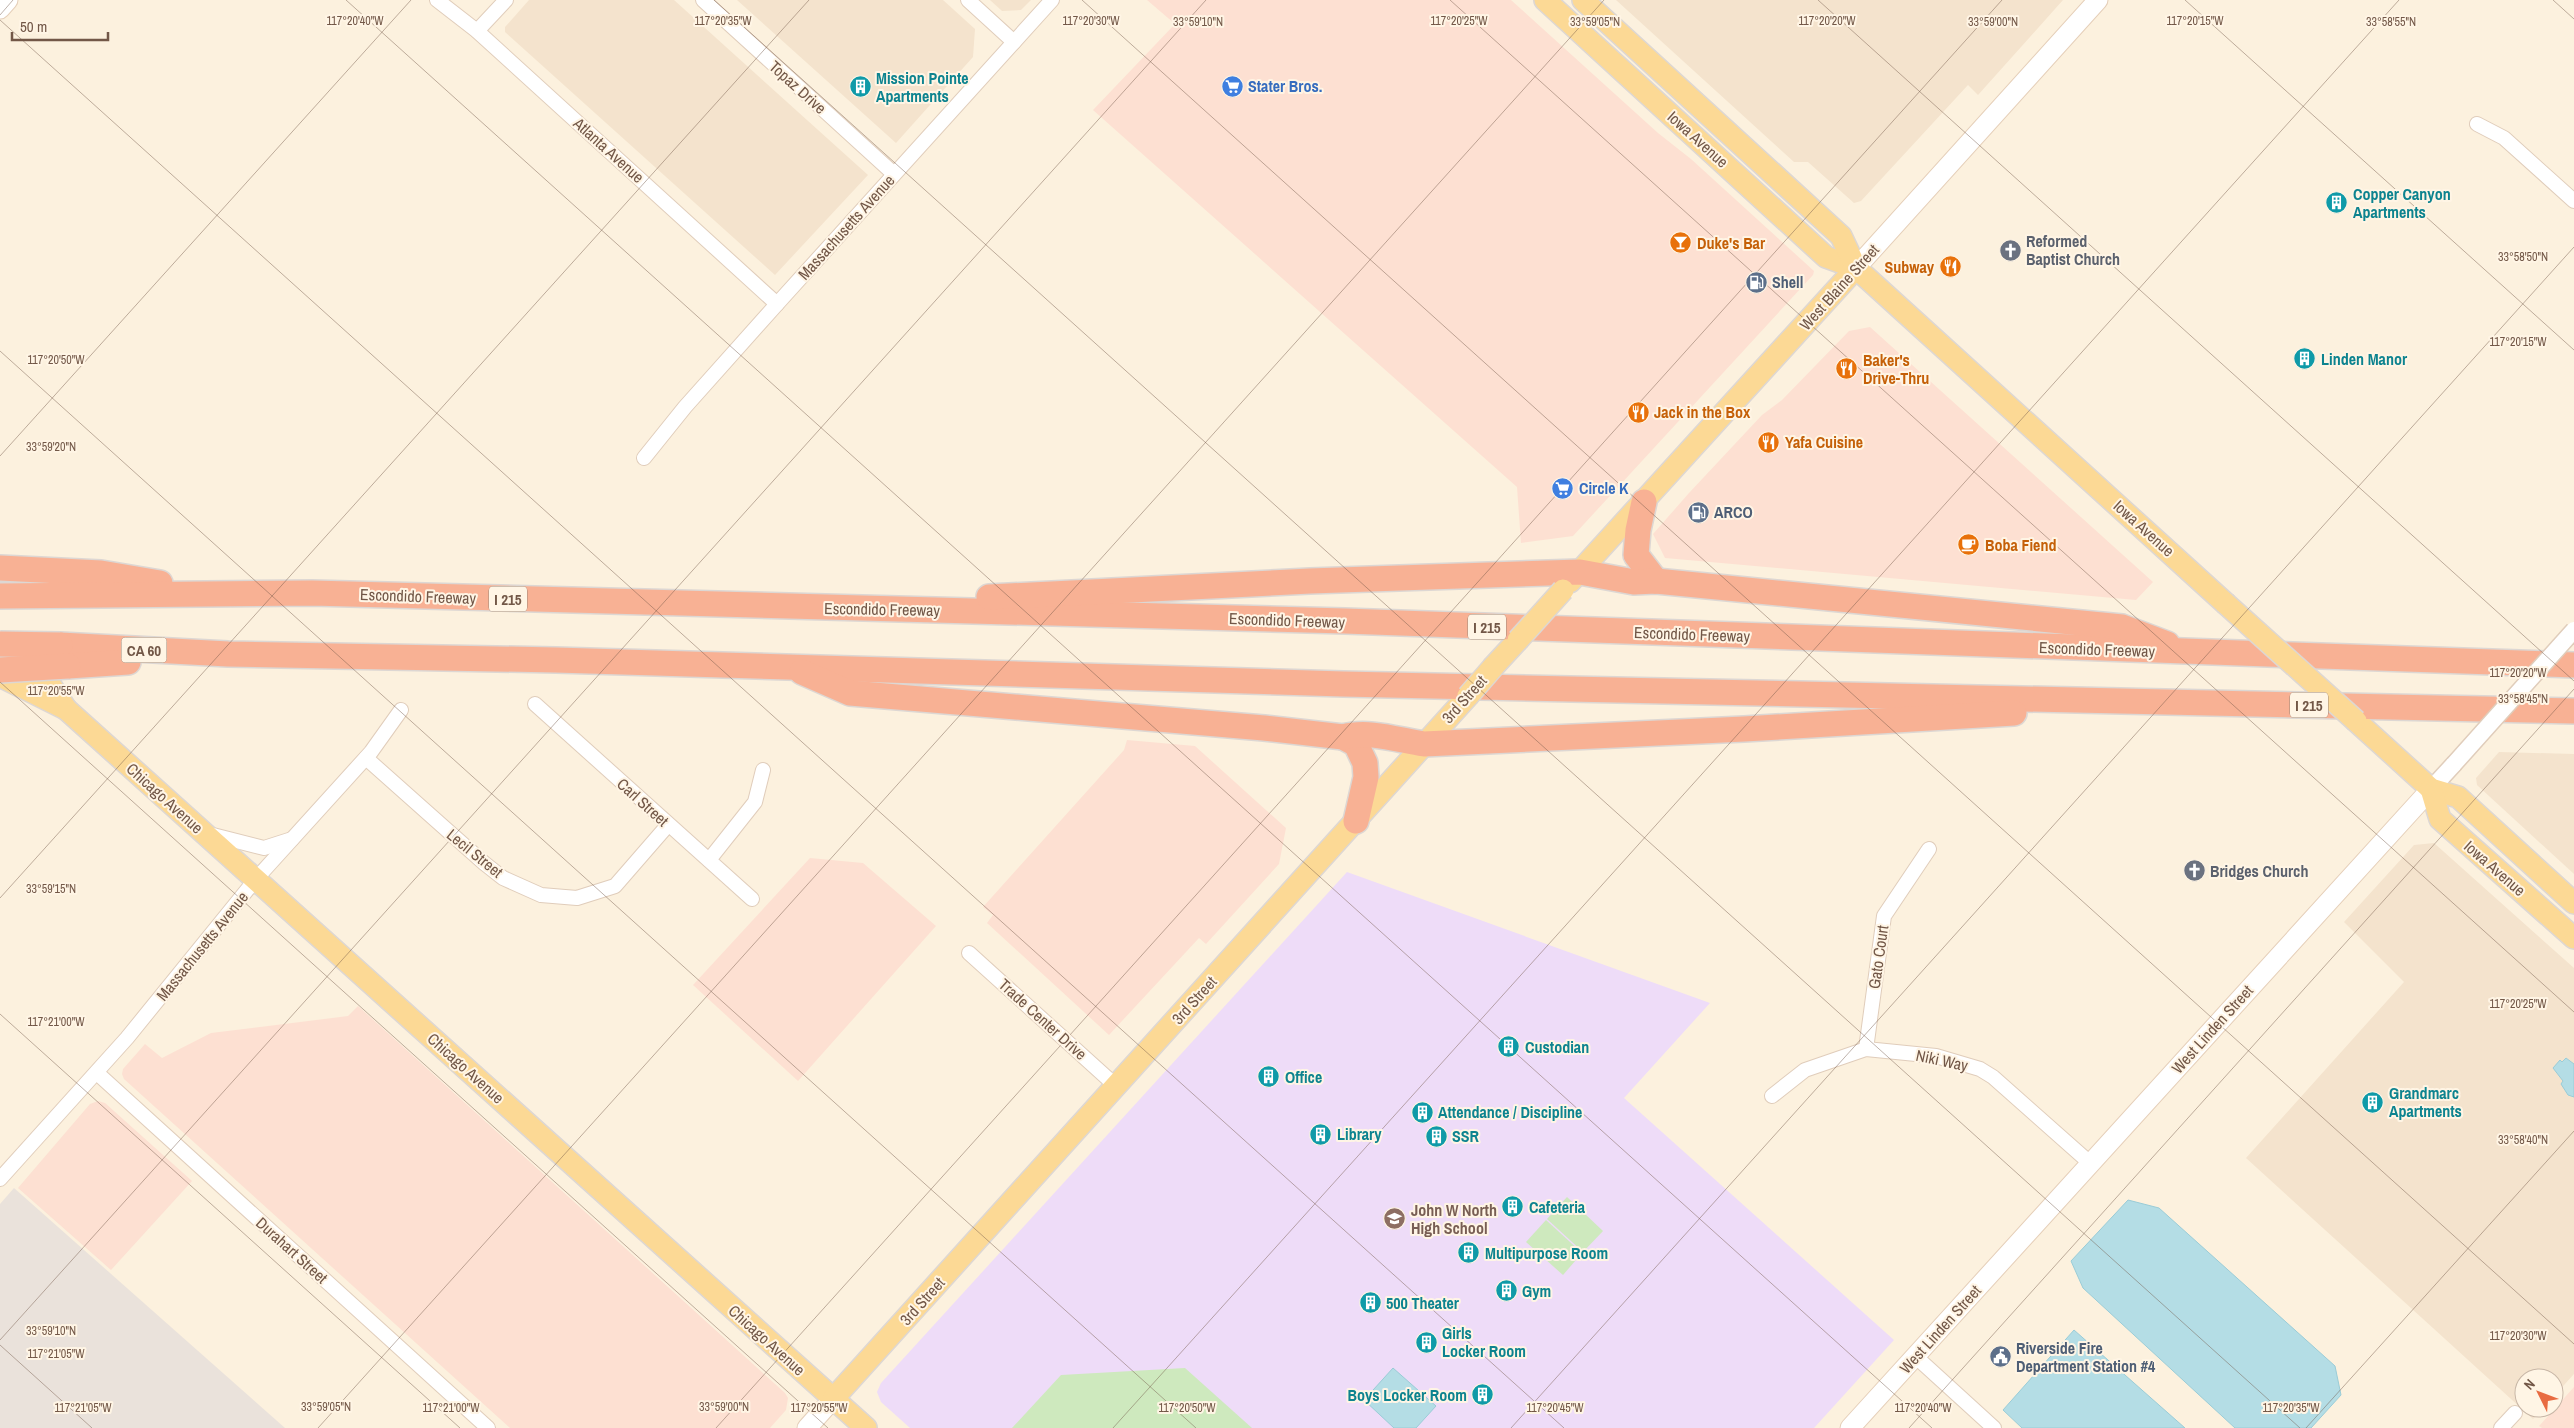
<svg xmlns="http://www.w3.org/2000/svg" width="2574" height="1428" viewBox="0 0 2574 1428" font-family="'Archivo Narrow',sans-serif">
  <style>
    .residential { fill: #f4e3cd }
    .commercial { fill: #fde0d2 }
    .industrial { fill: #eae2db }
    .education { fill: #eedcf8 }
    .green { fill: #cee9be }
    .water { fill: #b4dde5; stroke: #9accd7 }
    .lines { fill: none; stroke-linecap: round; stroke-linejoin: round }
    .minor-casing { stroke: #e0cdbb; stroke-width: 16 }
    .tertiary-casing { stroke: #e0cdbb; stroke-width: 19 }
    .secondary-casing { stroke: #e5cfb9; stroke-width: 21 }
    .primary-casing { stroke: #ddd7d3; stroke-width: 24 }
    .motorway-casing { stroke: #ddd7d3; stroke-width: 28 }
    .minor { stroke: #fff; stroke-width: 14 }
    .tertiary { stroke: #fff; stroke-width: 16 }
    .secondary { stroke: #fff; stroke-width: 19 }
    .primary { stroke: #fcd995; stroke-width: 21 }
    .motorway { stroke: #f8b194; stroke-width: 25 }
    .tertiary-bridge-casing { stroke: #e0cdbb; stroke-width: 19; stroke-linecap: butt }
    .primary-bridge-casing { stroke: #ddd7d3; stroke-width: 24; stroke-linecap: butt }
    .motorway-bridge-casing { stroke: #ddd7d3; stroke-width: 28; stroke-linecap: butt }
    .tertiary-bridge { stroke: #fff; stroke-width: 16 }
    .primary-bridge { stroke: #fcd995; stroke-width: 21 }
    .motorway-bridge { stroke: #f8b194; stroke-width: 25 }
    .ticks { fill: none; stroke: #725747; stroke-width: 1; stroke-opacity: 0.45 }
    .labels { text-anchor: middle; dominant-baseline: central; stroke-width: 4; stroke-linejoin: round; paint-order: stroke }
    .shield { fill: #fff5e5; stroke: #9c8676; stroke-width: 1 }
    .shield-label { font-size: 15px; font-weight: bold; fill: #725747 }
    .culture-label { font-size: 16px; font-weight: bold; fill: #0d838f; stroke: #fff5e5; text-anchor: start }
    .shop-label { font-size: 16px; font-weight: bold; fill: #366cbe; stroke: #fff5e5; text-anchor: start }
    .street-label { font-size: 16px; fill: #725747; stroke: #fff5e5 }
    .worship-label { font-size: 16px; font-weight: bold; fill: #5b616d; stroke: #fff5e5; text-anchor: start }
    .food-label { font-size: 16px; font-weight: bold; fill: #c56008; stroke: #fff5e5; text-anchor: start }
    .service-label { font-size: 16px; font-weight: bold; fill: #4e5e75; stroke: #fff5e5; text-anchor: start }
    .education-label { font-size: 16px; font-weight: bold; fill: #785e54; stroke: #fff5e5; text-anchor: start }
    .ticks-label { font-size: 12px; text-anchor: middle; fill: #725747; stroke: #fff5e5; stroke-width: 4; stroke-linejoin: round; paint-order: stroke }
  </style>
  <rect width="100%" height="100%" fill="#fcf1de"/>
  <g class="residential">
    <polygon points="529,0 674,0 868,175 775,275 505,32 505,27"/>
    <polygon points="737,0 943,0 975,29 973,57 896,143"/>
    <polygon points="990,0 1031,0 1021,10 1002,11"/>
    <polygon points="1616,0 2063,0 1978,95 1968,85 1861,201 1854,203 1808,162 1794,162"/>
    <polygon points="2499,752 2574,754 2574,874 2477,785 2476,778"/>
    <polygon points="2434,843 2574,968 2574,1374 2554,1396 2554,1378 2524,1378 2524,1408 2543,1408 2533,1419 2246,1158 2404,982 2344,922 2414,845"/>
  </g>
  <g class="commercial">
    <polygon points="1147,0 1511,0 1658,133 1691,159 1814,271 1813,275 1573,536 1521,543 1517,487 1093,110 1175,24"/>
    <polygon points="1870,327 2153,582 2136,600 1665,558 1653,534 1689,493 1762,415 1782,400 1849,331"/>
    <polygon points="1127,740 1195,746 1286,828 1279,864 1206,944 1199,938 1109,1035 987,923 993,915 983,907 1124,750"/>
    <polygon points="810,858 863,863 936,926 798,1081 693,985"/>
    <polygon points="358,1006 785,1393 788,1398 786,1410 770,1428 510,1428 124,1079 122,1074 123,1069 145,1044 162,1058 211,1033 348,1016"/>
    <polygon points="98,1101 105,1103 192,1181 111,1270 18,1188 90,1104"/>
    <polygon points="2574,1387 2574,1428 2542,1428 2539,1426"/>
  </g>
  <polygon class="industrial" points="14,1188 285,1428 0,1428 0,1204"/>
  <polygon class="education" points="1347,872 1710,1003 1624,1098 1894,1340 1814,1428 910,1428 881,1402 877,1392 881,1383"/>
  <g class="green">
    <polygon points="1567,1197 1603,1231 1583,1252 1547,1219"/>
    <polygon points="1546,1220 1582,1253 1563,1275 1526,1242"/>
    <polygon points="1185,1368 1252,1428 1012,1428 1061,1375"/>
  </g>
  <g class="water">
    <polygon points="2566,1058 2574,1064 2574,1097 2568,1095 2561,1084 2563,1081 2553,1068 2560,1060 2562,1062"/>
    <polygon points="2128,1200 2159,1208 2335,1366 2341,1395 2311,1428 2235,1428 2083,1288 2071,1261"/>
    <polygon points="2074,1330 2185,1428 2022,1428 2003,1410"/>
    <polygon points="1393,1368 1436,1406 1416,1428 1394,1428 1364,1400"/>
  </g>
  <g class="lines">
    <defs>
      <g id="minor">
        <polyline points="437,0 477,31 777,304"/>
        <polyline points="703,0 894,174"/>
        <polyline points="968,0 1014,42"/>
        <polyline points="477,31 506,0"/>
        <polyline points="2477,124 2504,138 2574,201"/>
        <polyline points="644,458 685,407 777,304 1052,0"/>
        <polyline points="535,704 752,899"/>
        <polyline points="366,758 484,863 503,878 541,895 577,898 615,886 668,825"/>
        <polyline points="209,834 264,848 292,839"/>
        <polyline points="709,860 755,802 763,770"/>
        <polyline points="969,953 1116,1086"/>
        <polyline points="1866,1049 1884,916 1929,849"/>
        <polyline points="97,1073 488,1428"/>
        <polyline points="1772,1096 1805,1070 1866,1049 1936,1056 1980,1069 1993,1077 2090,1163"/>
        <polyline points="0,1179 127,1038 256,879 371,752 401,710"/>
        <polyline points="1915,1356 1994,1428"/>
        <polyline points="2501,1428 2515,1413"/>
      </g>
      <polyline id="tertiary" points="2431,789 2454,764"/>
      <g id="secondary">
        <polyline points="0,9 8,0"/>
        <polyline points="1856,268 2098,0"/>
        <polyline points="807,1428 833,1399"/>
        <polyline points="1850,1428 2431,789"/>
      </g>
      <g id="primary">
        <polyline points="1545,0 1826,257 1856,268 2225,603"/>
        <polyline points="1583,0 1841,236 1856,268"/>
        <polyline points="1570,582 1856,268"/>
        <polyline points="27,659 44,675 66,709"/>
        <polyline points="1494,666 1518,640"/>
        <polyline points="0,673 6,679 66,709 866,1428"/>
        <polyline points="2356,721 2431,789 2458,797 2574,903"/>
        <polyline points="2431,789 2440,819 2574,938"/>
        <polyline points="833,1399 1468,696"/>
      </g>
      <g id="motorway">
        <polyline points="1644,502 1638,530 1636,555 1656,581"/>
        <polyline points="0,568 101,573 160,583"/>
        <polyline points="0,596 312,593 1345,621 2574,665"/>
        <polyline points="989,597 1310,581 1580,572 1634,582 1656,581 2122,627 2167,644"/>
        <polyline points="60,645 228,654 556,660 1343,684 2574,711"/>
        <polyline points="68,666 128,662"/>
        <polyline points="802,672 850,693 1264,728 1343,737 1356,744 1365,763 1366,777 1356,821"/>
        <path d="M1343,737C1369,730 1398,740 1424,744L1744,729L2014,713"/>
      </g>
    </defs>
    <use href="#minor" class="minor-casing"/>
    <use href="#tertiary" class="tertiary-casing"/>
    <use href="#secondary" class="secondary-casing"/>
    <use href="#primary" class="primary-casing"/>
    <use href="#motorway" class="motorway-casing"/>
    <use href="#minor" class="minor"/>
    <use href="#tertiary" class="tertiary"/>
    <use href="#secondary" class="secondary"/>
    <use href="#primary" class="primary"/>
    <use href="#motorway" class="motorway"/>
    <defs>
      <polyline id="tertiary-bridge" points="2454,764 2574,630"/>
      <g id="primary-bridge">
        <polyline points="2225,603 2356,721"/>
        <polyline points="1518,640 1563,590"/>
        <polyline points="1468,696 1494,666"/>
      </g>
      <g id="motorway-bridge">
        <polyline points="0,644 60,645"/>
        <polyline points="0,670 68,666"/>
      </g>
    </defs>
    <use href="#tertiary-bridge" class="tertiary-bridge-casing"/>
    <use href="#primary-bridge" class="primary-bridge-casing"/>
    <use href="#motorway-bridge" class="motorway-bridge-casing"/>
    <use href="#tertiary-bridge" class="tertiary-bridge"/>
    <use href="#primary-bridge" class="primary-bridge"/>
    <use href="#motorway-bridge" class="motorway-bridge"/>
  </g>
  <path class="ticks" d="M346,0L1932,1428M714,0L2300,1428M1082,0L2574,1344M1450,0L2574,1012M1818,0L2574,681M2185,0L2574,350M2553,0L2574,19M0,15L13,0M0,20L1564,1428M0,351L1196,1428M0,456L411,0M0,682L828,1428M0,898L809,0M0,1014L460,1428M0,1340L1206,0M0,1345L92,1428M318,1428L1604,0M716,1428L2002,0M1113,1428L2399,0M1511,1428L2574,247M1909,1428L2574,689M2306,1428L2574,1131"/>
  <defs>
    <symbol id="supermarket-disc" viewBox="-11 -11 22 22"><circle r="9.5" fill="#3f7fe0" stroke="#fff5e5"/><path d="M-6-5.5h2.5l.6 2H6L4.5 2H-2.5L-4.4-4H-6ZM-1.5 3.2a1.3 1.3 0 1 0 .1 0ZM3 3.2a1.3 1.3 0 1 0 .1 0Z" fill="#fff"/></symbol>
    <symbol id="building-disc" viewBox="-11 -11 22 22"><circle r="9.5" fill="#0f9aa8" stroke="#fff5e5"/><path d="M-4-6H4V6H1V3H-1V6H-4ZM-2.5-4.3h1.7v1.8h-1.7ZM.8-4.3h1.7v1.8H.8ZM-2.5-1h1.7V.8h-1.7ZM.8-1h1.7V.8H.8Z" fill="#fff"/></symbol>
    <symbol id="bar-disc" viewBox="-11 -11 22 22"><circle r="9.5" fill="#e8710a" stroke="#fff5e5"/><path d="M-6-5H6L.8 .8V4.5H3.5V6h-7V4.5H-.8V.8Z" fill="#fff"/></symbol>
    <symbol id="church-disc" viewBox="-11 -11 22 22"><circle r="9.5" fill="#6b7280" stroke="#fff5e5"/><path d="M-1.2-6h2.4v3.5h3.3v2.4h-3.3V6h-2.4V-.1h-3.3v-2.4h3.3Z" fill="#fff"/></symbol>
    <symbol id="restaurant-disc" viewBox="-11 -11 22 22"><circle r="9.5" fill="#e8710a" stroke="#fff5e5"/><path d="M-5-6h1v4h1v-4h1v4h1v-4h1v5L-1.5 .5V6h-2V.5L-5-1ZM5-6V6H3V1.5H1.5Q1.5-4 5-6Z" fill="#fff"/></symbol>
    <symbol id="fuel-disc" viewBox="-11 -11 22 22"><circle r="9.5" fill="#5c6f8a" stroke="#fff5e5"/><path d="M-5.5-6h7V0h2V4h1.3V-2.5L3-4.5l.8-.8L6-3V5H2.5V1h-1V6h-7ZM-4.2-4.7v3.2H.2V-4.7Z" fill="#fff"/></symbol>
    <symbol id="cafe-disc" viewBox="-11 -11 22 22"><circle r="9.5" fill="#e8710a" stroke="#fff5e5"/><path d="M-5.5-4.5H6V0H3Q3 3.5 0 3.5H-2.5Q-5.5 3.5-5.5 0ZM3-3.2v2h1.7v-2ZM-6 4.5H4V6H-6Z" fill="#fff"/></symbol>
    <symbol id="school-disc" viewBox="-11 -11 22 22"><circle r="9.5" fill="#8d6e63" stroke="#fff5e5"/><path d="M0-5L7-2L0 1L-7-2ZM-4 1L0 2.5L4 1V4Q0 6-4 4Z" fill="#fff"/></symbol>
    <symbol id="civic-disc" viewBox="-11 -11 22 22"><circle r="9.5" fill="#5c6f8a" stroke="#fff5e5"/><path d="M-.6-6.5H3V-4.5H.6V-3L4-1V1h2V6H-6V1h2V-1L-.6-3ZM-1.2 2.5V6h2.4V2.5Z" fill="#fff"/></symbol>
  </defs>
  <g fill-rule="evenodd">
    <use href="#supermarket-disc" x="1220" y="74" width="25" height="25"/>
    <use href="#building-disc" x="848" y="74" width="25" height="25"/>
    <use href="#building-disc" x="2324" y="190" width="25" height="25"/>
    <use href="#bar-disc" x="1668" y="230" width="25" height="25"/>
    <use href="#church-disc" x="1998" y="238" width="25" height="25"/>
    <use href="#restaurant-disc" x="1938" y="254" width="25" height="25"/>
    <use href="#fuel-disc" x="1744" y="270" width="25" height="25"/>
    <use href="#building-disc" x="2292" y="346" width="25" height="25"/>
    <use href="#restaurant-disc" x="1834" y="356" width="25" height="25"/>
    <use href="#restaurant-disc" x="1626" y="400" width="25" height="25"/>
    <use href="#restaurant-disc" x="1756" y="430" width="25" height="25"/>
    <use href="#supermarket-disc" x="1550" y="476" width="25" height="25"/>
    <use href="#fuel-disc" x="1686" y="500" width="25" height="25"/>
    <use href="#cafe-disc" x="1956" y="532" width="25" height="25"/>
    <use href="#church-disc" x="2182" y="858" width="25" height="25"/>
    <use href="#building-disc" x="1496" y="1034" width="25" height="25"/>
    <use href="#building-disc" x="1256" y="1064" width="25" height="25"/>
    <use href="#building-disc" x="2360" y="1090" width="25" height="25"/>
    <use href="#building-disc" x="1410" y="1100" width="25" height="25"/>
    <use href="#building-disc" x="1308" y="1122" width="25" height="25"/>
    <use href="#building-disc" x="1424" y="1124" width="25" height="25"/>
    <use href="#building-disc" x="1500" y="1194" width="25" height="25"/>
    <use href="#school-disc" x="1382" y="1206" width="25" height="25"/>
    <use href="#building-disc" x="1456" y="1240" width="25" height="25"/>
    <use href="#building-disc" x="1494" y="1278" width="25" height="25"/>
    <use href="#building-disc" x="1358" y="1290" width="25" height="25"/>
    <use href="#building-disc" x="1414" y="1330" width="25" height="25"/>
    <use href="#civic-disc" x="1988" y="1344" width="25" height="25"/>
    <use href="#building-disc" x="1470" y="1382" width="25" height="25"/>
  </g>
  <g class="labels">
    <g class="shield">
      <rect x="489" y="586.5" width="38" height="25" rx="4"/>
      <rect x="1468" y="614.5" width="38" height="25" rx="4"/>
      <rect x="121.5" y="637.5" width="45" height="25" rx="4"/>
      <rect x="2290" y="692.5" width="38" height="25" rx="4"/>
    </g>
    <g class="shield-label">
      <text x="508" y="599">I 215</text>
      <text x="1487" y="627">I 215</text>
      <text x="144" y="650">CA 60</text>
      <text x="2309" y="705">I 215</text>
    </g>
    <g class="culture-label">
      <text x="876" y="78">Mission Pointe<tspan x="876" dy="18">Apartments</tspan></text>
      <text x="2353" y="194">Copper Canyon<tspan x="2353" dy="18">Apartments</tspan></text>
      <text x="2321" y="359">Linden Manor</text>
      <text x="1525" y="1047">Custodian</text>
      <text x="1285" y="1077">Office</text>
      <text x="2389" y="1093">Grandmarc<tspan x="2389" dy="18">Apartments</tspan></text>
      <text x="1438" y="1112">Attendance / Discipline</text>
      <text x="1337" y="1134">Library</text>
      <text x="1452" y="1136">SSR</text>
      <text x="1529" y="1207">Cafeteria</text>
      <text x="1485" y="1253">Multipurpose Room</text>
      <text x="1522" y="1291">Gym</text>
      <text x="1386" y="1303">500 Theater</text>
      <text x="1442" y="1333">Girls<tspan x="1442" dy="18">Locker Room</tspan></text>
      <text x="1467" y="1395" text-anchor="end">Boys Locker Room</text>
    </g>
    <g class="shop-label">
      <text x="1248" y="86">Stater Bros.</text>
      <text x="1579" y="488">Circle K</text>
    </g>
    <g class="street-label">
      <text transform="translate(798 87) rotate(42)">Topaz Drive</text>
      <text transform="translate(1698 139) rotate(42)">Iowa Avenue</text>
      <text transform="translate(609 150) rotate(42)">Atlanta Avenue</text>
      <text transform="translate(846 227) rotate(-48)">Massachusetts Avenue</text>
      <text transform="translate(1839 287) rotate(-48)">West Blaine Street</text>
      <text transform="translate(2144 528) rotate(42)">Iowa Avenue</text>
      <text transform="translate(418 596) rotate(2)">Escondido Freeway</text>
      <text transform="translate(882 609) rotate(1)">Escondido Freeway</text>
      <text transform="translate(1287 620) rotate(2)">Escondido Freeway</text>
      <text transform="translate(1692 634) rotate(2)">Escondido Freeway</text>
      <text transform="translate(2097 649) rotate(2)">Escondido Freeway</text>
      <text transform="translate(1464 699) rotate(-48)">3rd Street</text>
      <text transform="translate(165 798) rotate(42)">Chicago Avenue</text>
      <text transform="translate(643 802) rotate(42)">Carl Street</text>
      <text transform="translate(475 853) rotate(39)">Lecil Street</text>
      <text transform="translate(2495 868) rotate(41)">Iowa Avenue</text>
      <text transform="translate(202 946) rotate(-51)">Massachusetts Avenue</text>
      <text transform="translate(1878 957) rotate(-82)">Gato Court</text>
      <text transform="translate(1194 1000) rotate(-48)">3rd Street</text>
      <text transform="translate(1043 1019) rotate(42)">Trade Center Drive</text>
      <text transform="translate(2212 1029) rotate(-48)">West Linden Street</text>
      <text transform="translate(1942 1060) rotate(12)">Niki Way</text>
      <text transform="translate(466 1068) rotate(42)">Chicago Avenue</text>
      <text transform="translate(292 1250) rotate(42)">Durahart Street</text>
      <text transform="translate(922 1301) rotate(-48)">3rd Street</text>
      <text transform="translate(1940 1329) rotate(-48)">West Linden Street</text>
      <text transform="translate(767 1340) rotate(42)">Chicago Avenue</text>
    </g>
    <g class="worship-label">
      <text x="2026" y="241">Reformed<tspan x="2026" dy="18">Baptist Church</tspan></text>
      <text x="2210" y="871">Bridges Church</text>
    </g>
    <g class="food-label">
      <text x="1697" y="243">Duke's Bar</text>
      <text x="1934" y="267" text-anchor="end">Subway</text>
      <text x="1863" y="360">Baker's<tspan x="1863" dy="18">Drive-Thru</tspan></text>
      <text x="1654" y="412">Jack in the Box</text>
      <text x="1785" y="442">Yafa Cuisine</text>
      <text x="1985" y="545">Boba Fiend</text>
    </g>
    <g class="service-label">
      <text x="1772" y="282">Shell</text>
      <text x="1714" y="512">ARCO</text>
      <text x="2016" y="1348">Riverside Fire<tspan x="2016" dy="18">Department Station #4</tspan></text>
    </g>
    <g class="education-label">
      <text x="1411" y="1210">John W North<tspan x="1411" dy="18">High School</tspan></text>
    </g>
  </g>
  <g class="ticks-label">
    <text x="355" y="25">117°20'40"W</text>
    <text x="723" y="25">117°20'35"W</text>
    <text x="1091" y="25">117°20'30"W</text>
    <text x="1459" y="25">117°20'25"W</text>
    <text x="1827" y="25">117°20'20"W</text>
    <text x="2195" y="25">117°20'15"W</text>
    <text x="1198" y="26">33°59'10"N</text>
    <text x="1595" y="26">33°59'05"N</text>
    <text x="1993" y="26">33°59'00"N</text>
    <text x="2391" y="26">33°58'55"N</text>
    <text x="2523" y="261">33°58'50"N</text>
    <text x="2518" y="346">117°20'15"W</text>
    <text x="56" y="364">117°20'50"W</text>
    <text x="51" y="451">33°59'20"N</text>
    <text x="2518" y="677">117°20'20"W</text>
    <text x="56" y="695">117°20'55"W</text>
    <text x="2523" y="703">33°58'45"N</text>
    <text x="51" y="893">33°59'15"N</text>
    <text x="2518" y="1008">117°20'25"W</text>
    <text x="56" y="1026">117°21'00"W</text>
    <text x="2523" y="1144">33°58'40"N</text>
    <text x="51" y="1335">33°59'10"N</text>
    <text x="2518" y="1340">117°20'30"W</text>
    <text x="56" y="1358">117°21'05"W</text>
    <text x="326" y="1411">33°59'05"N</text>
    <text x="724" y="1411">33°59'00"N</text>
    <text x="83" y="1412">117°21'05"W</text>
    <text x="451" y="1412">117°21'00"W</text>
    <text x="819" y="1412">117°20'55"W</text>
    <text x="1187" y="1412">117°20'50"W</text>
    <text x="1555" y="1412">117°20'45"W</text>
    <text x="1923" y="1412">117°20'40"W</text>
    <text x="2291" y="1412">117°20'35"W</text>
  </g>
  <g transform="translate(2539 1393) rotate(312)"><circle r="24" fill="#fff5e5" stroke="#c7b6a6"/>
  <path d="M0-4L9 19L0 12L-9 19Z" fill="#e86b41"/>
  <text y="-8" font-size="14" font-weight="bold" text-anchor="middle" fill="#725747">N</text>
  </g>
  <path d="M12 32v8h96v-8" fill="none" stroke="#725747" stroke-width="2.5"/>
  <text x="20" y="32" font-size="15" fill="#725747" stroke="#fff5e5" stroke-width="4" paint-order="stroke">50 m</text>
</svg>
